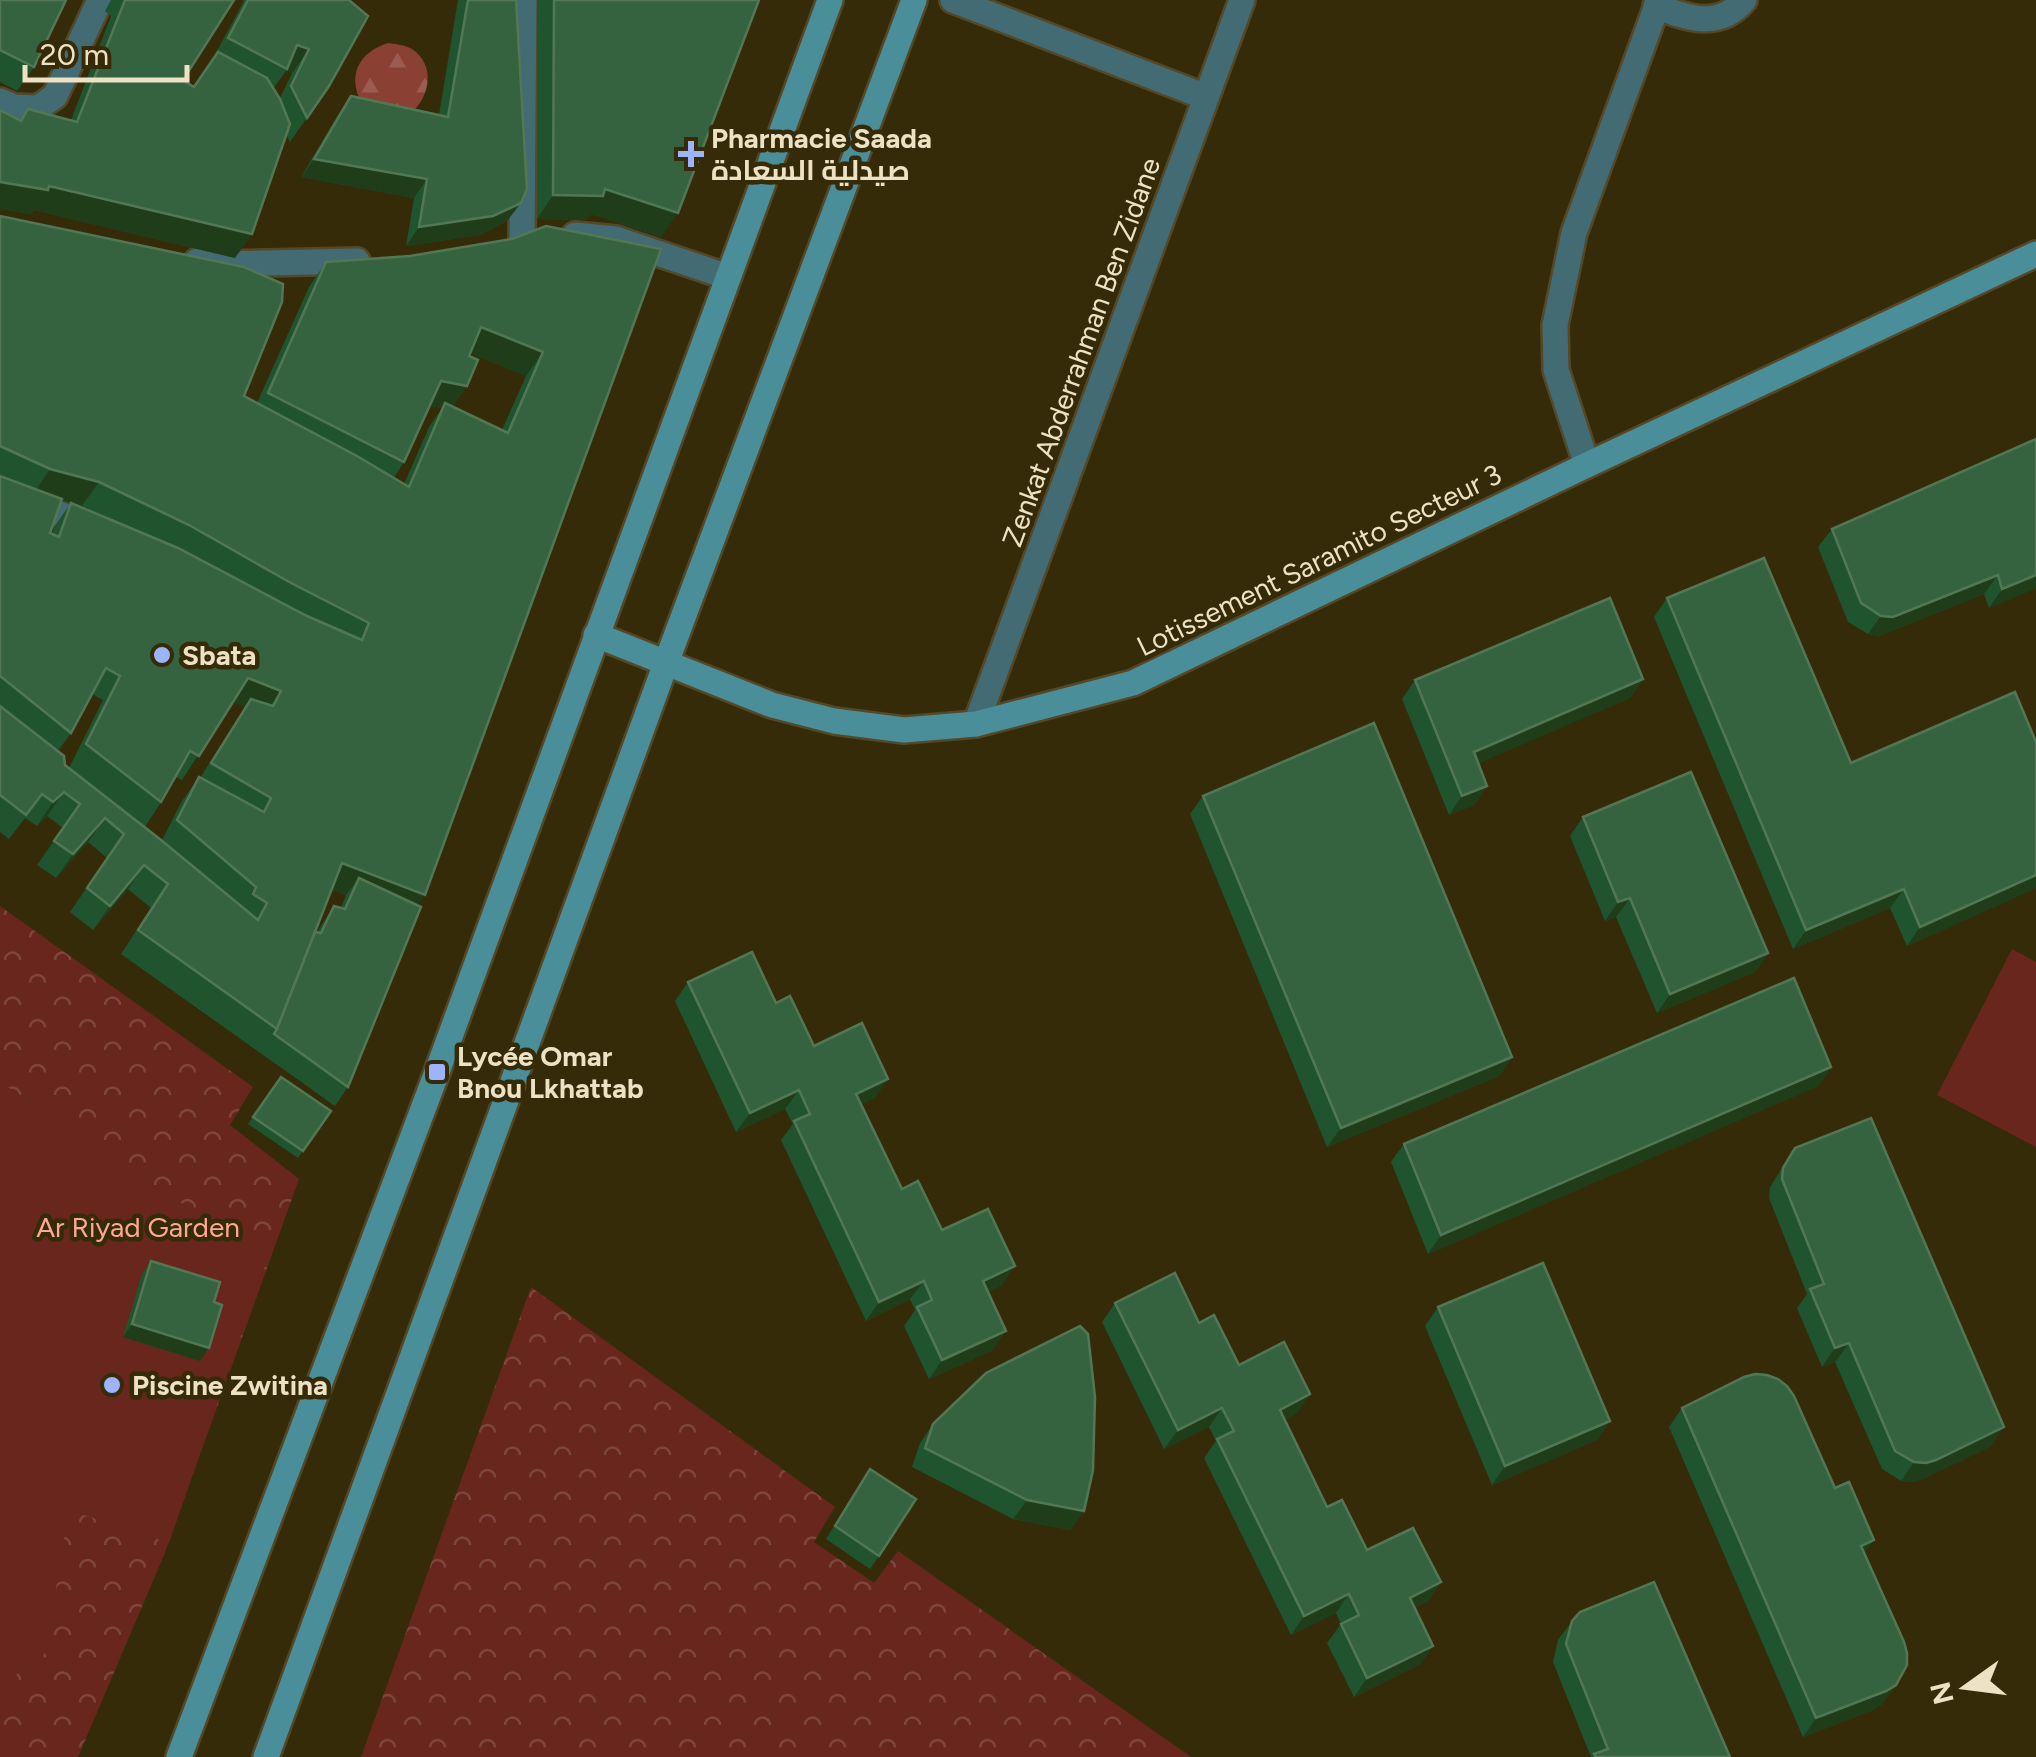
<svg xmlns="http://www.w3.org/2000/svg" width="2036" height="1757" viewBox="0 0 2036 1757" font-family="Figtree,Cairo,sans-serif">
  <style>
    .forest { fill: url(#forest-firs) }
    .park { fill: url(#park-crowns) }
    .pitch { fill: #68261d }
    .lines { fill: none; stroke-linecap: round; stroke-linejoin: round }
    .street-casing { stroke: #534827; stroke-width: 30 }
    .secondary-casing { stroke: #534827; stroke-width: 30 }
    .street { stroke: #436b73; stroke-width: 25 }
    .secondary { stroke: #4a8e9a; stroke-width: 25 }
    .wall { fill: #1f542f; fill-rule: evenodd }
    .shaded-wall { fill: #1f3d19 }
    .building { fill: #36633f; stroke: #527754; stroke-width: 2.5 }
    .poi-dot { fill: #9db4fd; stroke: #362b09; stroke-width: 4 }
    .labels { text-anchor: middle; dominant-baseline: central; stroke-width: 9; stroke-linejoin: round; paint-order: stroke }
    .poi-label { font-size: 28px; font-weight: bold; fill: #ede2c3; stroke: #362b09; text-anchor: start }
    .street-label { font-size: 28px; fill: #ede2c3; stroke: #362b09 }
    .park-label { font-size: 28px; fill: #ffa797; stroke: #362b09 }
  </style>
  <defs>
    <pattern id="forest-firs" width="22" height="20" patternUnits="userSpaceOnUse" patternTransform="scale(2.5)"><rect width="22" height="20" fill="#8b4034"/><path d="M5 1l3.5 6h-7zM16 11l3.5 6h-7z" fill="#9c5b50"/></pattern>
    <pattern id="park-crowns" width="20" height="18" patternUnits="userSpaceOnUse" patternTransform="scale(2.5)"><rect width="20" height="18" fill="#68261d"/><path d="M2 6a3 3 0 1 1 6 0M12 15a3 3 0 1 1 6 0" fill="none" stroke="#7e453c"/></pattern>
  </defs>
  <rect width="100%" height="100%" fill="#362b09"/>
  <path class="forest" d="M388,43C395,44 405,45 412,49C436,65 430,97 411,113L360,100C348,73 360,52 388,43Z"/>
  <g class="park">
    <polygon points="0,906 253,1087 230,1125 299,1179 164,1555 78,1757 0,1757"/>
    <polygon points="531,1287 835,1507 814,1542 874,1583 898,1551 1191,1757 361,1757"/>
  </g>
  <g class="pitch">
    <polygon points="2012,949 2036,962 2036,1147 1937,1095"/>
    <polygon points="0,1082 267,1260 169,1543 69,1510 45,1653 0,1687"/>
  </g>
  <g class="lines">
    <defs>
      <g id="street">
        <polyline points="953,0 1206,97"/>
        <path d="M1656,6C1687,18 1719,30 1744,0"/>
        <polyline points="0,101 14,107 38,108 55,96 100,0"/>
        <polyline points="575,235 616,239 728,277"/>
        <polyline points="522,242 524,0"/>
        <polyline points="197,261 221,264 357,261"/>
        <polyline points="1587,465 1556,370 1555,325 1574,233 1659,0"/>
        <polyline points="0,491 95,528"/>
        <polyline points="976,724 1242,0"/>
      </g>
      <g id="secondary">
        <polyline points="596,635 772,705 834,721 904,730 976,724 1133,683 1587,465 2036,254"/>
        <polyline points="179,1757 437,1072 830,0"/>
        <polyline points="266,1757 666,663 914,0"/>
      </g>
    </defs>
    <use href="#street" class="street-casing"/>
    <use href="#secondary" class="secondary-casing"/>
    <use href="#street" class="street"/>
    <use href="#secondary" class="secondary"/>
  </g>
  <g class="wall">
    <polygon points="0,0 34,67 17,91 0,82"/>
    <path d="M111,0H234L183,80L194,87L211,62L244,1L243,0H349L329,86L290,142L286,134L235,258L34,210L31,214L0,209V110L20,120L28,109L71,120L111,16L105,11ZM286,71L292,73L280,98L273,89Z"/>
    <polygon points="458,0 516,0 507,221 480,235 406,246 414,198 301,177 338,115 351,96 439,115"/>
    <polygon points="537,0 759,0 661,237 591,214 586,220 537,219"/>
    <path d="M0,216L244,396L257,403L309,287L326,262L661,249L418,905L348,1087L335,1106L121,954L151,908L128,889L93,930L70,912L107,858L88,842L56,878L37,865L63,828L47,816L37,826L25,818L9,839L0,832ZM470,353L526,376L502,430L452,407L467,386ZM430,406L442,408L429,427L404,484L394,478L404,462ZM61,500L71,503L54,527L52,534L50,533ZM72,503L82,506L111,520ZM92,694L103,700L69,768L145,827L161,802L176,777L182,780L233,702L245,707L200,778L199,777L182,801L162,840L65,765L58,751L71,733ZM332,890L346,895L341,908L334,906L317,932H315Z"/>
    <polygon points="2036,439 2036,588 1989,608 1984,594 1879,636 1868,634 1848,622 1818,547 1832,529"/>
    <polygon points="1667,598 1851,763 2036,742 2036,888 1907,946 1890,908 1793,949 1654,617"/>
    <polygon points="1643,679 1630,698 1478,763 1487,786 1474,805 1449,815 1402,699 1415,680"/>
    <polygon points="1203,796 1512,1057 1499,1076 1327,1147 1190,814"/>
    <polygon points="1583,817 1768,953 1755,972 1657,1013 1616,917 1605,921 1570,836"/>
    <polygon points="688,982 776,1003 814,1046 875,1098 861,1104 902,1189 942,1230 1002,1285 988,1292 993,1350 929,1379 904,1326 915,1310 910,1299 866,1321 781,1140 793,1124 785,1109 736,1132 675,1001"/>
    <polygon points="1831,1067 1818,1086 1428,1254 1391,1162 1404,1144"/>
    <polygon points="281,1077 331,1111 298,1158 248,1124"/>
    <polygon points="1795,1148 1991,1446 1923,1479 1913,1482 1901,1481 1882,1469 1835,1362 1822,1367 1797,1308 1807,1294 1769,1198 1770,1187"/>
    <polygon points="151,1261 214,1302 200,1361 123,1337 142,1274"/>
    <polygon points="1115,1303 1199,1323 1239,1365 1297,1413 1284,1420 1327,1507 1367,1550 1441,1582 1428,1601 1415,1608 1433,1646 1420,1664 1354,1697 1327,1643 1341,1624 1336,1613 1291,1635 1204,1458 1216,1441 1209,1427 1164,1449 1102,1322"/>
    <polygon points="1438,1307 1610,1421 1597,1440 1492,1485 1425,1326"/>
    <polygon points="1682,1408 1835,1488 1864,1554 1896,1685 1882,1704 1873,1710 1803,1737 1669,1427"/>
    <polygon points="933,1424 1071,1530 1013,1519 912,1467 920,1443"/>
    <polygon points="870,1469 879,1556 870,1569 826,1539"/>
    <polygon points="1572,1621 1730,1757 1591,1757 1553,1662 1558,1640"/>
  </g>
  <g class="shaded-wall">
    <polygon points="297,45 309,49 292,73 286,71"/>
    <polygon points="314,159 427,179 414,198 301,177"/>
    <polygon points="0,182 49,186 252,234 235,258 34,210 31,214 0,209"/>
    <polygon points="605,189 678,213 661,237 591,214 586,220 537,219 553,195"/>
    <polygon points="521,203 507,221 480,235 406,246 419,227"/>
    <polygon points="481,327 543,352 526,376 464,351"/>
    <polygon points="441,381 467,386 450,410 445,403 442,408 424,405"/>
    <polygon points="50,469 99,482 82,506 34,493"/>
    <polygon points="1998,575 1984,594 1879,636 1868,634 1881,616"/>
    <polygon points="2036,575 2036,588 1989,608 2002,589"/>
    <polygon points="248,678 281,691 264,715 232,702"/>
    <polygon points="1643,679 1630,698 1461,771 1474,752"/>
    <polygon points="1487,786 1474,805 1449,815 1462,796"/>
    <polygon points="64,792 47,816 37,826 53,802"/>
    <polygon points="105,818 88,842 56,878 73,854"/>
    <polygon points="342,863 425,895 408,919 359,878 346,895 325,887"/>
    <polygon points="144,865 128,889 93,930 110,906"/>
    <polygon points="2036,875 2036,888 1907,946 1920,927"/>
    <polygon points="1904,889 1890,908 1793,949 1806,930"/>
    <polygon points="1630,898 1616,917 1605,921 1618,902"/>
    <polygon points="1768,953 1755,972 1657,1013 1670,994"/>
    <polygon points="1512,1057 1499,1076 1327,1147 1341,1128"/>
    <polygon points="1831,1067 1818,1086 1428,1254 1441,1235"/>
    <polygon points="888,1079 875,1098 843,1113 856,1094"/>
    <polygon points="799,1090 785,1109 736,1132 750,1113"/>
    <polygon points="1015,1266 1002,1285 970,1300 983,1281"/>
    <polygon points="924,1281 910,1299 866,1321 879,1302"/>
    <polygon points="132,1324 209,1348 200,1361 123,1337"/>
    <polygon points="1006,1331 993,1350 929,1379 942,1360"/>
    <polygon points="1849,1343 1835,1362 1822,1367 1835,1348"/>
    <polygon points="1310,1394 1297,1413 1266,1429 1280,1410"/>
    <polygon points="1222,1408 1209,1427 1164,1449 1178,1430"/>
    <polygon points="1610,1421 1597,1440 1492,1485 1505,1466"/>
    <polygon points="2004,1427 1991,1446 1923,1479 1913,1482 1901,1481 1914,1462"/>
    <polygon points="1027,1500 1084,1511 1071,1530 1013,1519"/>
    <polygon points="1874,1540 1861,1558 1861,1546"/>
    <polygon points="1441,1582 1428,1601 1397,1617 1410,1598"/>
    <polygon points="1349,1594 1336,1613 1291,1635 1304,1616"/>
    <polygon points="1433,1646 1420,1664 1354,1697 1367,1678"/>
    <polygon points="1896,1685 1882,1704 1873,1710 1803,1737 1816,1718"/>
  </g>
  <g class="building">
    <polygon points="0,0 66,0 34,67 0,50"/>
    <polygon points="125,0 234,0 183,80 194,87 218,52 267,78 280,99 290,124 252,234 49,186 48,190 0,182 0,110 21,121 28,109 77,122"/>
    <polygon points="248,0 349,0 368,16 329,86 307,118 291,86 309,49 297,45 287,69 228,38"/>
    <polygon points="468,0 516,0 527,189 521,203 493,216 419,227 427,179 314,159 351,96 448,117"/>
    <polygon points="554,0 759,0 678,213 605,189 603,196 553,195"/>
    <polygon points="0,216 244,267 283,284 282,302 244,396 357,456 409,487 445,403 508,433 543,352 481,327 469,356 478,360 467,386 441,381 404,462 268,393 326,262 410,256 512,239 546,226 661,249 425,895 342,863 277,1029 138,930 168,884 144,865 110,906 87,888 124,834 105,818 73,854 54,841 80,804 64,792 53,802 42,794 26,815 0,795 0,706 64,756 65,765 161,840 258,920 267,903 253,894 256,887 177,820 199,777 264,812 271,798 211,763 251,699 273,706 281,691 248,678 199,756 190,751 161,802 86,744 120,676 106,668 71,733 0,676 0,476 62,499 50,533 59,537 71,503 178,548 307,616 362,640 369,623 291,583 189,525 99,482 50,469 0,446"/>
    <polygon points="2036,439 2036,575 2002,589 1998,575 1893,617 1881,616 1861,603 1832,529"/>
    <polygon points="1764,558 1851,763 2015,692 2036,742 2036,875 1920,927 1904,889 1806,930 1667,598"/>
    <polygon points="1610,598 1643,679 1474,752 1487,786 1462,796 1415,680"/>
    <polygon points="1374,723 1512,1057 1341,1128 1203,796"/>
    <polygon points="1691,772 1768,953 1670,994 1630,898 1618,902 1583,817"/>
    <polygon points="359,878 421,907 348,1087 274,1034 277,1029 315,932 321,933 334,906 345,909"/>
    <polygon points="752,952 776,1003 790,996 814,1046 862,1023 888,1079 856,1094 902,1189 918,1181 942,1230 988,1209 1015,1266 983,1281 1006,1331 942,1360 917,1307 932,1300 924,1281 879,1302 794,1121 810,1114 799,1090 750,1113 688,982"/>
    <polygon points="1794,978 1831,1067 1441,1235 1404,1144"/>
    <polygon points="281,1077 331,1111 303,1151 253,1117"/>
    <polygon points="1871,1118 2004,1427 1936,1460 1926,1463 1914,1462 1895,1451 1849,1343 1835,1348 1810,1289 1824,1284 1782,1179 1783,1168 1795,1148"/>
    <polygon points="151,1261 220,1282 214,1302 222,1305 209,1348 132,1324"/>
    <polygon points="1543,1263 1610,1421 1505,1466 1438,1307"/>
    <polygon points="1175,1273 1199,1323 1214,1315 1239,1365 1284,1342 1310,1394 1280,1410 1327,1507 1342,1500 1367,1550 1413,1528 1441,1582 1410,1598 1433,1646 1367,1678 1341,1624 1359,1615 1349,1594 1304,1616 1217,1439 1234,1431 1222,1408 1178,1430 1115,1303"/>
    <polygon points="1080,1326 1088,1334 1095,1397 1093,1470 1084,1511 1027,1500 925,1448 933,1424 986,1373"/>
    <polygon points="1755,1374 1767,1375 1778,1379 1787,1386 1794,1396 1835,1488 1849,1482 1874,1540 1861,1546 1904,1642 1907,1653 1907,1665 1896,1685 1886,1691 1816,1718 1682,1408 1744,1377"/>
    <polygon points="870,1469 916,1499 879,1556 835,1526"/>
    <polygon points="1654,1582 1730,1757 1596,1757 1594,1754 1608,1749 1566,1644 1572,1621 1580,1612"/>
  </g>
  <g class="poi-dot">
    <path d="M686 139h10v10h10v10h-10v10h-10v-10h-10v-10h10z"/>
    <circle cx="162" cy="655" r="10"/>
    <rect x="427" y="1062" width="20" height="20" rx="5"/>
    <circle cx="112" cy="1385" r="10"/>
  </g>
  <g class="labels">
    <g class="poi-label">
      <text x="711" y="138">Pharmacie Saada<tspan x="711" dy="32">صيدلية السعادة</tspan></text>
      <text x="182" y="655">Sbata</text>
      <text x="457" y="1056">Lycée Omar<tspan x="457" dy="32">Bnou Lkhattab</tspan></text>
      <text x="132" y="1385">Piscine Zwitina</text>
    </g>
    <g class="street-label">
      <text transform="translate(1081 352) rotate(-70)">Zenkat Abderrahman Ben Zidane</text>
      <text transform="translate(1319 560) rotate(-26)">Lotissement Saramito Secteur 3</text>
    </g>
    <g class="park-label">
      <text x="138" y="1227">Ar Riyad Garden</text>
    </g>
  </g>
  <g transform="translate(1966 1687) rotate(256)" stroke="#362b09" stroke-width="8" paint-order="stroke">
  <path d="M0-8L18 38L0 25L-18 38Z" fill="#ede2c3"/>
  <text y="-15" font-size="28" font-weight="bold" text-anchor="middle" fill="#ede2c3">N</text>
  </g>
  <path d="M25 65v15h162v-15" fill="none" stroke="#ede2c3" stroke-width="5"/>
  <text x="40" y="65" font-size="30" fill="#ede2c3" stroke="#362b09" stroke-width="8" paint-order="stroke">20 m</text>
</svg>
